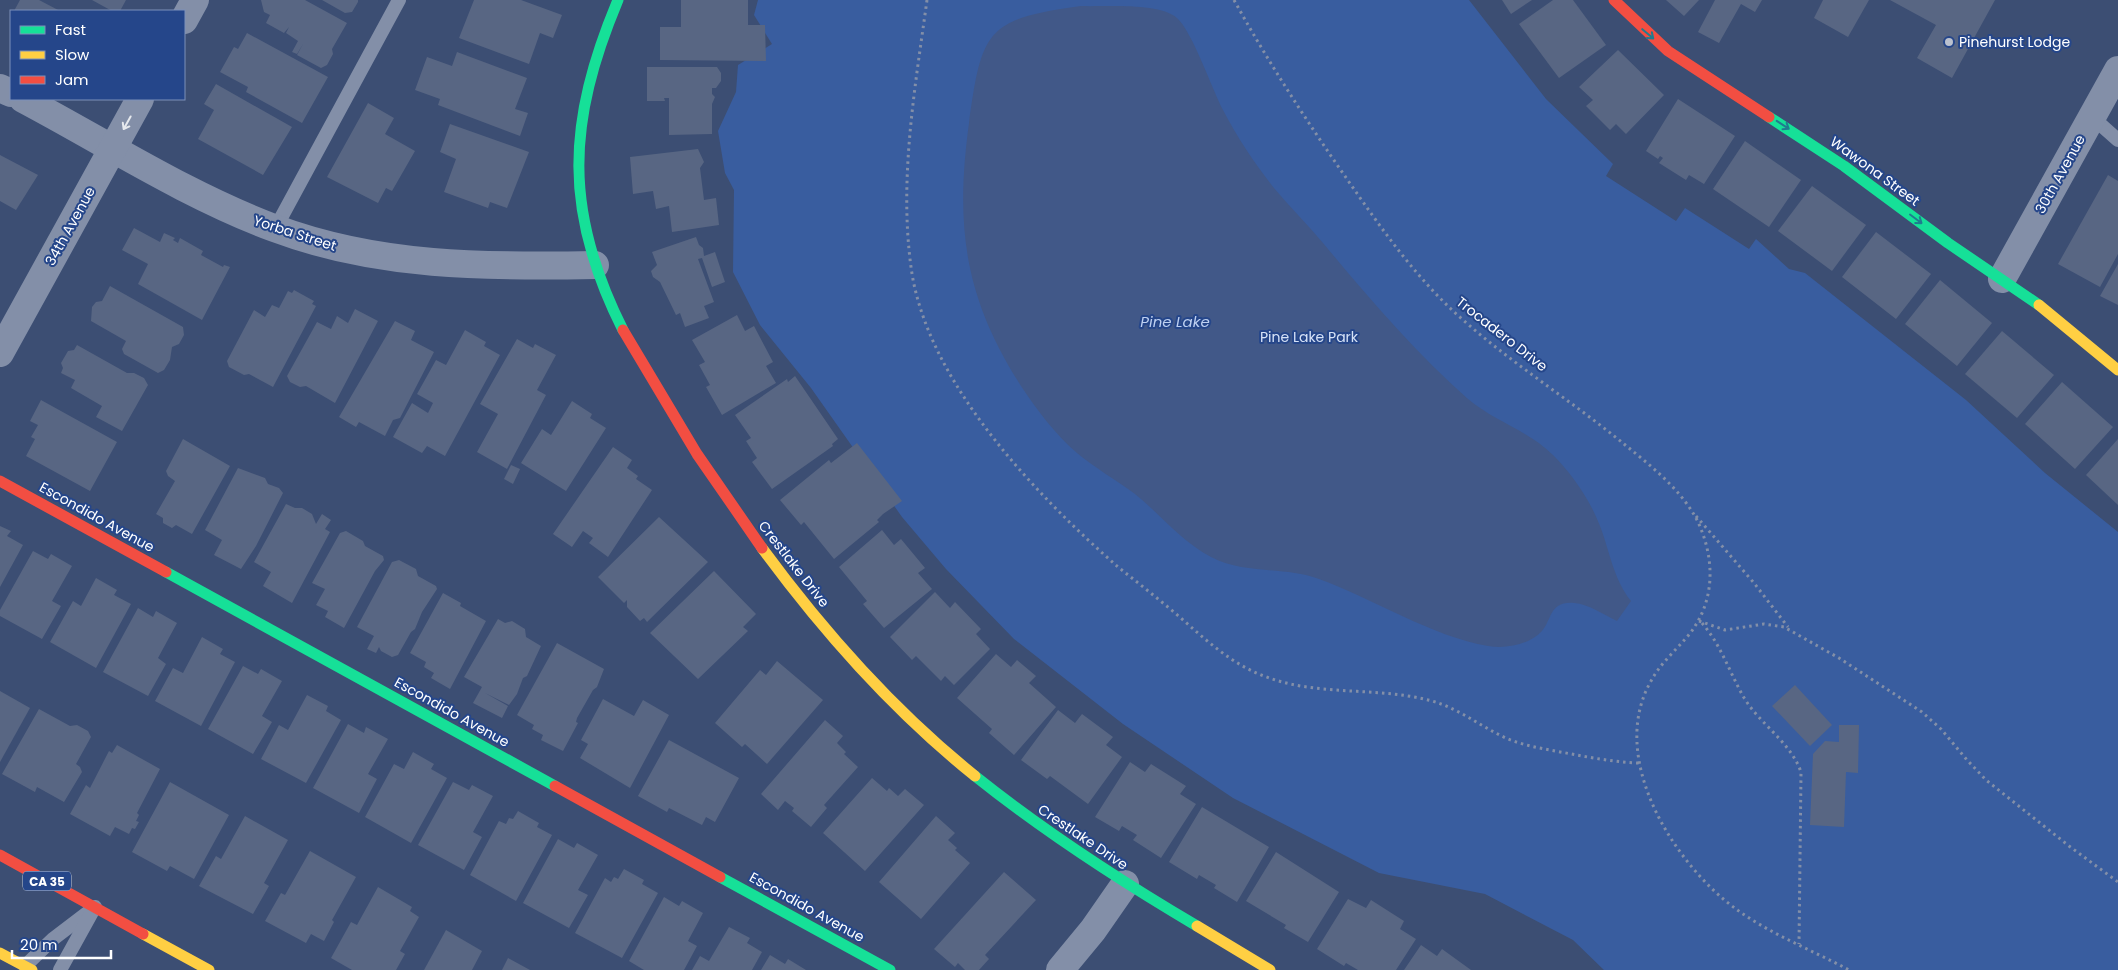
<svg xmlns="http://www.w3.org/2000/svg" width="2118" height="970" viewBox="0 0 2118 970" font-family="Poppins,sans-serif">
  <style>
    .green { fill: #395d9f }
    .water { fill: #415888 }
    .building { fill: #586683 }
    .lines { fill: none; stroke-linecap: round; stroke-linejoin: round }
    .path { stroke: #838fa8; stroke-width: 3; stroke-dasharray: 2.5 4; stroke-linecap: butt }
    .lane { stroke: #838fa8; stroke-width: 14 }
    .street { stroke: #838fa8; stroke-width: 28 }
    .fast { stroke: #16e098; stroke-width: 11 }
    .slow { stroke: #ffcf43; stroke-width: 11 }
    .jam { stroke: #f24e42; stroke-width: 11 }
    .oneway { stroke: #207c8f }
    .oneway2 { stroke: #e6e9ee }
    .poi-dot { fill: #bbc1ce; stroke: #25468a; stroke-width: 2 }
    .labels { text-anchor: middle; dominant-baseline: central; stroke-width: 4; stroke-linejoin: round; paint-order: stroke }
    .shield { fill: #25468a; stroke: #bec8dc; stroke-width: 1 }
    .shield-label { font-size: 12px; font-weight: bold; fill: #fff }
    .poi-label { font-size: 14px; fill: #fff; stroke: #25468a; text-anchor: start }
    .street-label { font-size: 14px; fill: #fff; stroke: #25468a }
    .park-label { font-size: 14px; fill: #d6e2f7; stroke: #25468a }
    .water-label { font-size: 15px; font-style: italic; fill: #bed0f1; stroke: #25468a }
  </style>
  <rect width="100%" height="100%" fill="#3c4e73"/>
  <polygon class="green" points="758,0 1469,0 1546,99 1613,164 1606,176 1676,221 1685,208 1749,249 1756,239 1789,269 1805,273 1966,400 2045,473 2118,532 2118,970 1604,970 1573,940 1485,894 1379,873 1233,798 1123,724 1014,639 946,569 902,517 811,388 760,325 733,272 734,190 725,173 718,131 736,92 738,65 772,44 754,15"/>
  <path class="water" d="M1081,6C1105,7 1159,2 1177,18C1192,31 1212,89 1223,110C1237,137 1255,164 1274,188C1290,207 1307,224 1323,243C1368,297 1415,352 1468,399C1494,421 1529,431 1553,455C1573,475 1590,500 1600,526C1610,552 1613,578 1631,601L1617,621C1604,615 1589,604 1574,603C1549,601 1552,620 1542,631C1529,645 1506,649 1488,646C1433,637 1372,598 1319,579C1284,566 1246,575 1211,557C1182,542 1160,514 1135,494C1116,480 1095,468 1077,453C1055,434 1037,410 1021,386C964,297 955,226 969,123C982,30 986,19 1081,6Z"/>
  <g class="building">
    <polygon points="20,0 39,0 60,11 14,11"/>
    <polygon points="92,0 126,0 120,11 112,11"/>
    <polygon points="261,0 305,0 347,23 332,49 333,54 327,65 321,68 297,55 303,44 297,54 292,52 298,41 286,33 289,27 284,33 266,23 270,15 264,12"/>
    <polygon points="322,0 358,0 358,2 352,12 345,13"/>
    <polygon points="474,0 521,0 562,15 553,38 540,33 529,64 459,38"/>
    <polygon points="681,0 748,0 748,25 765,25 766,61 660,60 660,27 681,27"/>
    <polygon points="1502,0 1532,0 1511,14"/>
    <polygon points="1553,0 1573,0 1606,45 1559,78 1519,24"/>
    <polygon points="1666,0 1699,0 1684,16"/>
    <polygon points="1715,0 1762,0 1755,12 1741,4 1719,43 1698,32"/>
    <polygon points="1823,0 1869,0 1848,37 1814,18"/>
    <polygon points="1890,0 1995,0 1952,78 1917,58 1936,25"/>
    <polygon points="247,33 328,77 302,123 246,92 248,87 220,72 234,47 238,49"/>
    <polygon points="1618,50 1664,95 1626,134 1616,124 1610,130 1586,106 1593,100 1579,87"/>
    <polygon points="457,52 527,78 515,109 528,113 520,136 438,105 440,99 415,90 427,57 452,66"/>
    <polygon points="647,67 717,67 721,73 721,81 716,88 712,88 712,94 715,97 712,104 712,134 669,135 669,98 664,98 665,101 647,101"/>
    <polygon points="216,84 292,127 263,175 198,139 214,110 204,104"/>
    <polygon points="1678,99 1735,136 1704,184 1689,175 1686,180 1659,163 1663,158 1660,156 1658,159 1646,151"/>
    <polygon points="368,103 394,118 385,134 415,151 392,191 386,188 378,203 327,177"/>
    <polygon points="450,124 529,152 507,208 490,202 488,208 444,192 456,159 440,152"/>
    <polygon points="1745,141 1801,180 1769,227 1713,189"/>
    <polygon points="698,149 704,162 700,168 704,200 716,198 719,225 672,232 669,206 656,209 653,191 633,194 630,157"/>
    <polygon points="0,155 38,175 16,210 0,201"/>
    <polygon points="2108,175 2118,181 2118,254 2100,287 2058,264"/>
    <polygon points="1812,186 1866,225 1832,271 1778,231"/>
    <polygon points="134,228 160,242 164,233 175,238 173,240 178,243 180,238 203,251 201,255 223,267 224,265 230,267 202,320 138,284 148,264 122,250"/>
    <polygon points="1876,232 1931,274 1896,319 1842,277"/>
    <polygon points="696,237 699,245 703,248 704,256 715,252 725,282 712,287 702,258 698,259 714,302 704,306 709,318 685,327 680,313 676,315 660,282 653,277 651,271 657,265 652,252"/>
    <polygon points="2118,264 2118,305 2100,296"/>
    <polygon points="1940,280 1992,323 1957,366 1905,324"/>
    <polygon points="110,286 183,327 184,335 179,344 172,347 170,360 164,370 158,373 124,354 122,349 126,341 91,321 92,307 96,302 102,301"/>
    <polygon points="294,290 314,301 312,304 316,306 273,387 249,374 244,375 229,367 227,361 254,310 265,317 272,305 279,308 288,291 292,293"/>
    <polygon points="355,309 378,321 335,403 306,386 300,387 290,382 287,376 317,322 331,329 337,316 348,323"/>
    <polygon points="737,315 745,331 754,326 773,362 766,366 776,383 722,415 706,387 710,385 699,365 705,362 692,340"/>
    <polygon points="395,321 415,331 411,340 434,352 400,418 393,420 385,436 359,422 356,427 339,417"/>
    <polygon points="465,330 486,342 484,346 500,355 445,456 427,446 422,453 393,437 412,403 428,413 433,403 417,394 436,360 446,365"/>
    <polygon points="2002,331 2054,375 2017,418 1965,374"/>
    <polygon points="517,339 533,348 535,344 556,355 537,390 546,395 507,469 477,452 498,414 480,404"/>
    <polygon points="77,345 127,373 134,373 144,378 148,385 122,431 96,417 102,406 71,388 75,380 61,373 63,368 61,363 68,351 74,350"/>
    <polygon points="795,376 838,439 832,444 833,446 772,489 752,462 757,458 746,441 751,438 735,415 787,379 788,382"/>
    <polygon points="2062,382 2113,427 2075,469 2025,424"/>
    <polygon points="41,400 117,442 90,491 26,456 35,439 31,437 38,425 30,421"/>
    <polygon points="572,401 592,414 590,418 606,428 566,491 521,463 542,429 551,435"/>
    <polygon points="183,439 230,466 192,534 176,525 172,528 163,523 163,518 156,514 175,481 168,476 166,471"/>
    <polygon points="2118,439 2118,505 2086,475"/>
    <polygon points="857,443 902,501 883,514 877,520 879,522 834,559 804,522 801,525 780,500 829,460 831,463"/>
    <polygon points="613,447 632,460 627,468 638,476 636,479 652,490 608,557 589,543 593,538 583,531 572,547 553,534"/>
    <polygon points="511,465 520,469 513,484 504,479"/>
    <polygon points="238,468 265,478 268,484 279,488 283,493 256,546 241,569 214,555 222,540 205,530"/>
    <polygon points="286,504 295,508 302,508 312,514 316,524 322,514 331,520 325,529 330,532 292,603 263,586 271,572 254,562"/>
    <polygon points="659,517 708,562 647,622 644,618 640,621 627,607 627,600 624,603 598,577"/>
    <polygon points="0,526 11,531 7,536 23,545 0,587"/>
    <polygon points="882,530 894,545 901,539 925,568 918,573 932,589 884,628 863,604 867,601 839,567"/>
    <polygon points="346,531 363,541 365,546 383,556 384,560 375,571 344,628 325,617 328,611 316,605 325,589 312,583 340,533"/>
    <polygon points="33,551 48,559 51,554 72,566 52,601 61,606 42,639 0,616 0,610"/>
    <polygon points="399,560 416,569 418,576 436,586 437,589 422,612 415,629 411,632 398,655 392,657 381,651 379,647 376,653 367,649 374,636 357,627 392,562"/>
    <polygon points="714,571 756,614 743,627 748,631 698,679 650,633"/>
    <polygon points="96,578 117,590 114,595 131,604 96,668 50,642 73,601 81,606"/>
    <polygon points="935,592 950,608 955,602 981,629 976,634 990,649 954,685 945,676 941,681 916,656 912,660 890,637"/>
    <polygon points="443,593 461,603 460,606 486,621 450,689 431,678 434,673 424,667 426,662 410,653"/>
    <polygon points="138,608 153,617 156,611 177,623 158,658 166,664 148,696 103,672"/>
    <polygon points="498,619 505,623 512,621 525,629 526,637 541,646 527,676 523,678 517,694 509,705 485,693 508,706 502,718 473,703 482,687 464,677"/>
    <polygon points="202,637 223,649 220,654 235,662 201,726 155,701 173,668 183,673"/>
    <polygon points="557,643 604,669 597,687 593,690 577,718 576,722 578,723 563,751 541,740 543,735 532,729 534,725 517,715"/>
    <polygon points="996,654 1011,667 1017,660 1036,676 1029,683 1056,707 1014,755 989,733 992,729 957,698"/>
    <polygon points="777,661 823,700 767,764 745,744 742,747 715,723 760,670 766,675"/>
    <polygon points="243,666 258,674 261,669 282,681 262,716 272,722 253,754 208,729"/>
    <polygon points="1795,685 1832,725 1810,746 1772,706"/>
    <polygon points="0,691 30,708 0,762"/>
    <polygon points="307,695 328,706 326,711 341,720 306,783 261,759 279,725 288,730"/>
    <polygon points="603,699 634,716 643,700 669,715 630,788 580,758 588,744 581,740"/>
    <polygon points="39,709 70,726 77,725 88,731 91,737 76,764 80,767 82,772 64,802 37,787 35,792 2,774"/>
    <polygon points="1058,710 1075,723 1082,714 1113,737 1106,745 1122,757 1088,804 1050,776 1047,779 1021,760"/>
    <polygon points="825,720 843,736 837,743 846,752 844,754 858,767 824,805 827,808 811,827 792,811 794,808 785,801 778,810 761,794"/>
    <polygon points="348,724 364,733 366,727 388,739 368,774 377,779 359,813 313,788"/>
    <polygon points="1839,725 1859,725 1858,773 1846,772 1844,827 1810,825 1813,754 1825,741 1839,742"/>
    <polygon points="669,740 739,778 715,822 706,817 702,825 669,808 667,812 638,796"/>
    <polygon points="117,745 160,769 137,813 139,815 136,821 139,822 135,829 132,828 129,834 115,827 110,836 70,814 86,785 90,788 109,751 112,753"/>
    <polygon points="413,752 434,764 431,769 447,778 411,843 365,817 394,764 404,769"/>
    <polygon points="1130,762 1145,772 1151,764 1186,786 1180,794 1196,804 1161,858 1133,840 1137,835 1122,826 1119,831 1095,817"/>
    <polygon points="872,778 887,791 889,788 898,796 905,789 924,805 865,871 823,833"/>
    <polygon points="170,782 229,815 194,879 170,866 167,871 132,852"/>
    <polygon points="453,782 469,790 472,785 493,796 473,832 482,837 464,870 418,845"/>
    <polygon points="1202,807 1269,847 1237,902 1214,888 1216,885 1199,875 1197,879 1169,862"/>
    <polygon points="518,811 539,823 537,827 552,835 516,901 470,875 499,821 506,824 509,818 513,819"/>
    <polygon points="245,816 288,840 264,883 269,886 253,914 199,886 216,856 221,859"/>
    <polygon points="936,816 955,833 948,840 957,848 955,850 970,863 921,919 879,882"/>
    <polygon points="558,839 574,848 577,843 598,855 578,890 588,895 569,928 523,903"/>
    <polygon points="310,851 356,877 332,920 334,922 324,941 311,934 306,943 265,921 281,893 285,895"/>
    <polygon points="1276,852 1339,892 1308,942 1284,928 1286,925 1246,901"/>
    <polygon points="624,869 644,880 642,884 658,893 622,958 575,933 605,878 611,882 614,877 618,879"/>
    <polygon points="1004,872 1036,900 985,955 989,959 979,970 965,970 958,963 955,967 934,949"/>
    <polygon points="378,887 412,907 410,911 419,917 400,951 405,954 396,970 352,970 331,958 351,922 357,925"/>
    <polygon points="664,897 679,906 682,901 703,913 688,941 697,946 684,970 644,970 629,961"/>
    <polygon points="1348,899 1366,908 1371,900 1404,921 1400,929 1416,939 1396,970 1358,970 1346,963 1344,966 1317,949"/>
    <polygon points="729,927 750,938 747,943 762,952 752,970 692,970 700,956 709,961"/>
    <polygon points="446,930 482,951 472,970 424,970"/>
    <polygon points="1421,945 1437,956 1442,949 1471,970 1404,970"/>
    <polygon points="770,955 785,964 788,959 806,970 761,970"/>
    <polygon points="508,958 530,970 502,970"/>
  </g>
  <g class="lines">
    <g class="path">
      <path d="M927,0C915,88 899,178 911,267C926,381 1035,494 1118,567C1137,582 1156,597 1175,613C1203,637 1229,663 1264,676C1317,697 1377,686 1432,701C1460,709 1481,727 1508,739C1523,745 1539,748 1555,751C1583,756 1610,762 1639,763"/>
      <path d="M1234,0C1266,58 1302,114 1340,169C1374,218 1408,268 1451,309C1503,358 1568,398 1624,444C1651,466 1682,490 1698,522C1716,561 1715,604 1687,637C1675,651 1660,664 1651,681C1607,758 1674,864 1736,909C1770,934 1812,950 1849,970"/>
      <polyline points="1696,516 1754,583 1788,627"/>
      <polyline points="1699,621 1725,630 1764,624 1784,627 1839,658 1922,712 1941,729 1967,760 1986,780 2069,846 2118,882"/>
      <path d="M1702,623C1721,645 1729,671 1743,696C1759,724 1790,741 1801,772L1799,944"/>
    </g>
    <g class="lane">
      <polyline points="2092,117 2118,140"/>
      <polyline points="275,229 399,0"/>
      <polyline points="25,966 53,939 95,907"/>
      <polyline points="60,970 92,912"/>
    </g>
    <g class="street">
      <polyline points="184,20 195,0"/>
      <polyline points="0,88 11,93"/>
      <path d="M23,99C106,143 186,195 274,228C378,267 486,267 595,265"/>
      <polyline points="2002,279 2118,70"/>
      <polyline points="0,353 140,99"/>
      <polyline points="1060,970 1093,930 1125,884"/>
    </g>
    <g class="fast">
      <path d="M618,0C567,122 563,211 623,330"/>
      <polyline points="1769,117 1844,166 1948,243 2039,305"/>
      <polyline points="166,572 555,786"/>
      <path d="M975,776C1045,832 1119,880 1197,926"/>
      <polyline points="720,877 890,970"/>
    </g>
    <g class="slow">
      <polyline points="2039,305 2118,370"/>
      <path d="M762,548C823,631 894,711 975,776"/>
      <polyline points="1197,926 1270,970"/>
      <polyline points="143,934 209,970"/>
      <polyline points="0,953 32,970"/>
    </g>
    <g class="jam">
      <polyline points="1614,0 1668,51 1769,117"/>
      <polyline points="623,330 697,454 762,548"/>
      <polyline points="0,481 166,572"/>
      <polyline points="555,786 720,877"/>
      <polyline points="0,855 143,934"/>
    </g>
  </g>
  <defs><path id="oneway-shaft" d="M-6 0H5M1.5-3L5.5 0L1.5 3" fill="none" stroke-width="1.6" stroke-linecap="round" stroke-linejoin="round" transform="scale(1.25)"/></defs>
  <g class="oneway">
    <use href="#oneway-shaft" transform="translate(1648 34) rotate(40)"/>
    <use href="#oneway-shaft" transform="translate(1783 125) rotate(33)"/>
    <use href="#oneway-shaft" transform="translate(1916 219) rotate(37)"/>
  </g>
  <use class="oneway2" href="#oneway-shaft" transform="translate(127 123) rotate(119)"/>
  <circle class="poi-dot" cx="1949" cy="42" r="5"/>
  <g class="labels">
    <rect class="shield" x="23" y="871.5" width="48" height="19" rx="4"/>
    <g class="shield-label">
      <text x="47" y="881">CA 35</text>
    </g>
    <g class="poi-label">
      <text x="1959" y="42">Pinehurst Lodge</text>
    </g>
    <g class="street-label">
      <text transform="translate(1875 171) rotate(36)">Wawona Street</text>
      <text transform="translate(2060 174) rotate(-61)">30th Avenue</text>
      <text transform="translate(70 226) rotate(-61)">34th Avenue</text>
      <text transform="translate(295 233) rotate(18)">Yorba Street</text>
      <text transform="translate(1502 334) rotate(38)">Trocadero Drive</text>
      <text transform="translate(97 517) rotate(29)">Escondido Avenue</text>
      <text transform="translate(794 564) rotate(52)">Crestlake Drive</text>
      <text transform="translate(452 712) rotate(29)">Escondido Avenue</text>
      <text transform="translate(1083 837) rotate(34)">Crestlake Drive</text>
      <text transform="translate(807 907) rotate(29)">Escondido Avenue</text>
    </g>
    <g class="park-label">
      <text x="1309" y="337">Pine Lake Park</text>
    </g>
    <g class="water-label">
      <text x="1175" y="321">Pine Lake</text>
    </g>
  </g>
  <rect x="10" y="10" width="175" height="90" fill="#25468a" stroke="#7c90b9"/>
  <rect x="20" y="26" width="25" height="8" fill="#16e098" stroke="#7c90b9"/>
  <text x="55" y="35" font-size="15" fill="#ffffff">Fast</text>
  <rect x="20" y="51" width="25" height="8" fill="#ffcf43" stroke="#7c90b9"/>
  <text x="55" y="60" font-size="15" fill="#ffffff">Slow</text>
  <rect x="20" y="76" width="25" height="8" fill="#f24e42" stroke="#7c90b9"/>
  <text x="55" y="85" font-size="15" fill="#ffffff">Jam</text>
  <path d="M12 950v8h99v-8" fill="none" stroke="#ffffff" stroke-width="2.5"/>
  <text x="20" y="950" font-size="15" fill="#ffffff" stroke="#25468a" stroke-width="4" paint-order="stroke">20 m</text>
</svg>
